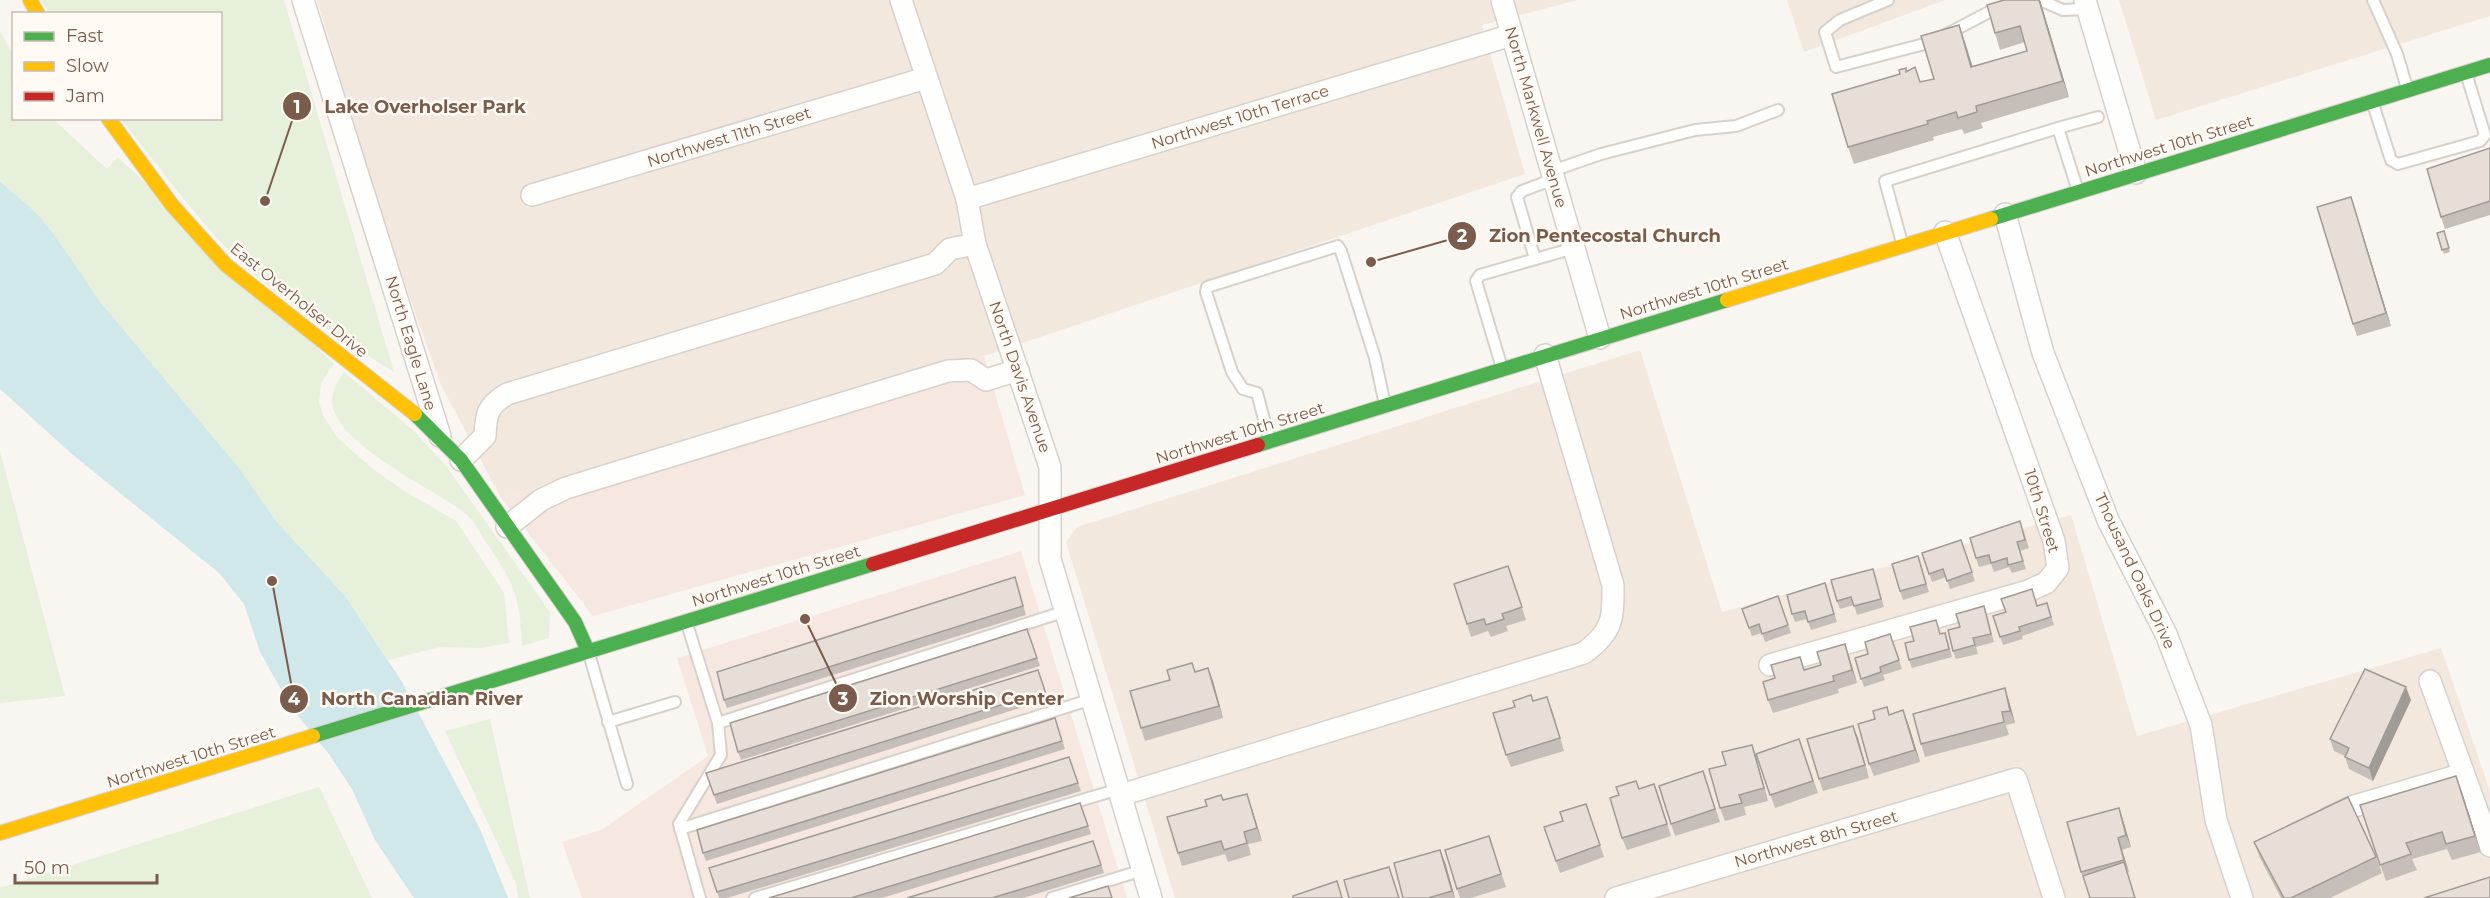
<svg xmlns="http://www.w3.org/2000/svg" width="2490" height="898" viewBox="0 0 2490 898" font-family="Montserrat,sans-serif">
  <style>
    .residential { fill: #f2e8de }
    .commercial { fill: #f6e8e1 }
    .green { fill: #e7f0db }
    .water { fill: #d0e8ea }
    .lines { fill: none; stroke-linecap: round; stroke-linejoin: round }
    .lane-casing { stroke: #d7d1cb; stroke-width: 14 }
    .street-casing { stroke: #d7d1cb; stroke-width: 24 }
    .fast-casing { stroke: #d9d2cb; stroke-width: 16 }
    .slow-casing { stroke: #d9d2cb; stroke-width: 16 }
    .jam-casing { stroke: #d9d2cb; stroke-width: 16 }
    .lane { stroke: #fefefd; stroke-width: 10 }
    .street { stroke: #fefefd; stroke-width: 21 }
    .fast { stroke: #4caf50; stroke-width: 14 }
    .slow { stroke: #ffc107; stroke-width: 14 }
    .jam { stroke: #c62828; stroke-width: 14 }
    .wall { fill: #c6bfb9 }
    .shaded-wall { fill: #a19b96 }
    .building { fill: #e6ded7; stroke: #a19b96; stroke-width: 1.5 }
    .labels { text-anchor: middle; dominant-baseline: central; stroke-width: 5; stroke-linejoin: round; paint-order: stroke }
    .street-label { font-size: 16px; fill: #7a5c4d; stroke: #fffaf3 }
    .leader { fill: none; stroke: #7a5c4d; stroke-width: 2 }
    .callout-dot { fill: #7a5c4d; stroke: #fffaf3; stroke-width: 2 }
    .mark-label { font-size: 18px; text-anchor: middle; font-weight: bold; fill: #fff }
    .callout-label { font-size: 18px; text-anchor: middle; font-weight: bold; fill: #7a5c4d; stroke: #fffaf3; stroke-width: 5; stroke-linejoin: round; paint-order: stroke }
  </style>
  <rect width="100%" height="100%" fill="#f9f5f0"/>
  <g class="residential">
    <polygon points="317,0 1578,0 1482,25 1525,174 984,356 501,498 441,385 388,237"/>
    <polygon points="1787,0 1945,0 1804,52"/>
    <polygon points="2119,0 2490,0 2490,16 2156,120"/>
    <polygon points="1640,350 1722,612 2071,515 2137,736 2441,648 2490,791 2490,898 1175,898 1066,542 1077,527"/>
  </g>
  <g class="commercial">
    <polygon points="984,356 1025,495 593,616 501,498"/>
    <polygon points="1021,551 1127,898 582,898 562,842 603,829 708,756 677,658"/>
  </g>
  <g class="green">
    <path d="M41,0H284L394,372C344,341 292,309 248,269C200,225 162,170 121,119L220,118V14L49,13Z"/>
    <polygon points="0,31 13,55 14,118 53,119 107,169 118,157 334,364 321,383 319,402 323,415 337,437 368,465 401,489 456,521 504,593 509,643 482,648 440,647 388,660 346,597 277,522 239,468 101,303 53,233 0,180"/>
    <path d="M344,372L414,431L446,466L550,612L549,638L522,646C520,595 514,583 485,541C479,532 474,521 466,514C437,490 333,444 332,401C332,390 339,380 344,372Z"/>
    <polygon points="0,451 65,696 0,703"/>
    <polygon points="490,719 530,898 518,898 516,883 445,731"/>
    <polygon points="319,787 372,898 0,898 0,888"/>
  </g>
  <polygon class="water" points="0,181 36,213 53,233 101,303 239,468 277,522 346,597 402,682 480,829 508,898 414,898 375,840 352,789 329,754 292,709 260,652 244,604 219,573 73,455 0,389"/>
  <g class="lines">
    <defs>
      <g id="lane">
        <polyline points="1888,0 1840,20 1825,32 1836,67 1932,42 1989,12 2024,0"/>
        <polyline points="2040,0 2063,10 2088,9"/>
        <polyline points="2373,0 2397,54 2407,88"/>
        <polyline points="2373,104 2391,160 2398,164 2480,141 2485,135 2466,73"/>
        <polyline points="1552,171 1601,154 1695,130 1736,126 1778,110"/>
        <polyline points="2078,191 2058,128 2098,117"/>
        <polyline points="1902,243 1885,181 2058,128"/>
        <polyline points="1535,259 1517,197 1522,191 1554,179"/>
        <polyline points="1502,368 1476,281 1480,275 1574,248"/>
        <polyline points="1269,438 1257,393 1243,389 1232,372 1206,292 1207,287 1338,246 1341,251 1375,358 1385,405"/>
        <polyline points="687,624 718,723 721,755 679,824 700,898"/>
        <polyline points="589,654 627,784"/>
        <polyline points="608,722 675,702"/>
        <polyline points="718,723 1066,611"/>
        <polyline points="680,829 1092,699"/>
        <polyline points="755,898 1119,789"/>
        <polyline points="1052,898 1143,870"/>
      </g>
      <g id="street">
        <polyline points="303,0 440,436"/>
        <polyline points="901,0 967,199 975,244 1050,467 1050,559 1151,898"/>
        <polyline points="1502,0 1600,338"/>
        <polyline points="2085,0 2136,173"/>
        <polyline points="532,195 926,78"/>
        <polyline points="967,199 1512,35"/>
        <polyline points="2005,214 2043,353 2108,520 2166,634 2201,725 2216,820 2242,898"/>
        <path d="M461,460L485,436C486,414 487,406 507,394L935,264L950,249L975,244"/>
        <polyline points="507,527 541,500 566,488 948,371 971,370 986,380 1018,370"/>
        <polyline points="1770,665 2028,591 2046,583 2058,568 2054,541 1945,232"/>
        <polyline points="2430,681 2490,846"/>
        <path d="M1121,795L1584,653C1613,631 1613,620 1613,585L1545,355"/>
        <polyline points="2328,818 2351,807 2463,774"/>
        <polyline points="1616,898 2016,779 2054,898"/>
      </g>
      <g id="fast">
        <polyline points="1991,219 2490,65"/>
        <polyline points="415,414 461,460 575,622 588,651"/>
        <polyline points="1258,445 1727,300"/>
        <polyline points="313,736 873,564"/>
      </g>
      <g id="slow">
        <polyline points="30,0 38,14"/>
        <polyline points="108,118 172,205 226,265 415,414"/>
        <polyline points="1727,300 1991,219"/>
        <polyline points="0,833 313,736"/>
      </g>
      <polyline id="jam" points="873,564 1258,445"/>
    </defs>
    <use href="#lane" class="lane-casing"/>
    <use href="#street" class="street-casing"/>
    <use href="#fast" class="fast-casing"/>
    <use href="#slow" class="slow-casing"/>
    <use href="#jam" class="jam-casing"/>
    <use href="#lane" class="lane"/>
    <use href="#street" class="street"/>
    <use href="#fast" class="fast"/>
    <use href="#slow" class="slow"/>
    <use href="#jam" class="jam"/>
  </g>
  <g class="wall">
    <polygon points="2040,0 2069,97 1981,123 1983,128 1964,134 1962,129 1933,137 1934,140 1854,164 1848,147 1900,74 1907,71 1921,82 1934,79 1965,42 1973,67 2027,51 2025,42 2000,50 1995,33"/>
    <polygon points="2490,148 2490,215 2445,229 2441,217"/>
    <polygon points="2351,197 2391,326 2357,336 2353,324"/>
    <polygon points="2444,231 2450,252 2444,254 2437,233"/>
    <polygon points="2023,529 2029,548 2020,551 2026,569 2012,573 2009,567 1994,572 1991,564 1979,567 1976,558"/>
    <polygon points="1961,540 1975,581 1950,589 1946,577 1932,582 1922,553"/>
    <polygon points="1921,565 1929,592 1903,600 1900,591"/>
    <polygon points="1508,566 1526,620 1506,626 1508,631 1491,637 1488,631 1471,637 1467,624"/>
    <polygon points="1873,569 1884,607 1857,615 1854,605 1840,609 1837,601"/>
    <polygon points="1825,583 1837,622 1811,630 1807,619 1795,622 1792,614"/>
    <polygon points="1018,586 1026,615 727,708 724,700"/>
    <polygon points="1778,596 1791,633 1765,642 1762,633 1752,636 1749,628"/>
    <polygon points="2047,603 2054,625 2022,636 2023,639 2003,645 1993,616 2037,606"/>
    <polygon points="1984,606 1994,642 1976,647 1978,654 1956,659 1953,651 1960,627"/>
    <polygon points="1027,629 1040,666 741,760 738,752"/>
    <polygon points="1890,634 1902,669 1883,675 1885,680 1864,687 1855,658 1868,654"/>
    <polygon points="1941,634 1948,641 1952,657 1912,668 1909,660 1914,641"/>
    <polygon points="1849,656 1857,683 1838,689 1839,693 1773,713 1768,700"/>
    <polygon points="1195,672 1213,681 1223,718 1145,741 1141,728"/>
    <polygon points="1041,678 1048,699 717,804 706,773"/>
    <polygon points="2005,688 2009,701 2015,723 2006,725 2009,735 1925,757 1921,744"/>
    <polygon points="2411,700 2373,781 2349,769 2345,756 2334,751 2330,739"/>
    <polygon points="1533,701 1552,709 1564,751 1511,767 1506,755"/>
    <polygon points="1889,714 1908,723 1920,762 1874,776 1869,764"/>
    <polygon points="1055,718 1065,749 706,861 703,853"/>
    <polygon points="1853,726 1869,778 1823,791 1819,779"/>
    <polygon points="1799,739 1818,793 1775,808 1756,754"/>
    <polygon points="1069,757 1081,791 727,898 719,898 709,868"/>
    <polygon points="1756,757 1768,801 1744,807 1746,815 1725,821 1720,808"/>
    <polygon points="1703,771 1720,822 1675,836 1671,824"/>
    <polygon points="1639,789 1659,796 1671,836 1627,850 1622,838"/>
    <polygon points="2462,792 2481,852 2452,860 2447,849 2412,859 2417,870 2386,881 2360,805"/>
    <polygon points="1223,800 1251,806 1262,841 1248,844 1251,855 1228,862 1225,854 1182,866 1178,853 1207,806"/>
    <polygon points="1080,803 1091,834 882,898 769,898"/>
    <polygon points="1586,804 1604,857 1560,873 1544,827 1563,821"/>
    <polygon points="2123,820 2131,847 2122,850 2129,872 2090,898 2081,872"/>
    <polygon points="1093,841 1104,873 1023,898 907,898"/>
    <polygon points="2254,842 2376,857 2382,873 2330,898 2281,898 2260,858"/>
    <polygon points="1493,848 1506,887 1471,898 1460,898 1457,889"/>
    <polygon points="1445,862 1455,898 1403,898"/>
  </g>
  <g class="shaded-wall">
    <polygon points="2039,0 2040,0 2069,97 2063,81"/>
    <polygon points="1959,25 1965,42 1977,83 1971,67"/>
    <polygon points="2351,197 2355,209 2391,326 2386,313"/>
    <polygon points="1845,644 1849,656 1857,683 1852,670"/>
    <polygon points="1208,668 1213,681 1223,718 1219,706"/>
    <polygon points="2406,687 2411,700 2373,781 2369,768"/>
    <polygon points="2005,688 2009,701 2015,723 2010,711"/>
    <polygon points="1903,710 1908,723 1920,762 1915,750"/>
    <polygon points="1853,726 1858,738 1869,778"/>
    <polygon points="1752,745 1756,757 1768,801 1764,788"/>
    <polygon points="2456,776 2462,792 2481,852 2475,836"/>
    <polygon points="1247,794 1251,806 1262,841 1257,828"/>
    <polygon points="2119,808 2123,820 2131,847 2126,835"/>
    <polygon points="2118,838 2122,850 2129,872 2124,860"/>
    <polygon points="1440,850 1445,862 1455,898 1452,891"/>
  </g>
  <g class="building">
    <polygon points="2004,0 2039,0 2063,81 1976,106 1977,112 1958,118 1956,112 1927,121 1928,124 1848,147 1832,94 1900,74 1899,70 1906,68 1906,72 1915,67 1920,82 1934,79 1921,36 1959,25 1971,67 2027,51 2020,26 1995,33 1987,5"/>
    <polygon points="2490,148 2490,201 2441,217 2427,169"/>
    <polygon points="2351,197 2386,313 2353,324 2317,207"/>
    <polygon points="2444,231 2449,248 2442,250 2437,233"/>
    <polygon points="2020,521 2025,540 2017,542 2023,561 2008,565 2007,558 1991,563 1989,555 1976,558 1970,538"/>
    <polygon points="1961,540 1972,572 1947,581 1943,569 1929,574 1922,553"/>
    <polygon points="1918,556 1926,584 1900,591 1892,564"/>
    <polygon points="1508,566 1522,607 1502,614 1504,619 1486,625 1484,619 1467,624 1454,584"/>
    <polygon points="1873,569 1881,599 1854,606 1851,597 1837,601 1831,580"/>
    <polygon points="1015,577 1023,606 724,700 717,672"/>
    <polygon points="1825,583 1834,614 1808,622 1805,611 1792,614 1787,595"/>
    <polygon points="2032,589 2037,606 2047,603 2051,617 2019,627 2020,631 2000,637 1993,616 2006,612 2001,599"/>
    <polygon points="1778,596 1788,625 1762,634 1759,624 1749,628 1742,609"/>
    <polygon points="1984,606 1991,634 1973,638 1975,645 1953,651 1948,630 1960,627 1956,614"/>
    <polygon points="1936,620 1940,634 1945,633 1949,649 1909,660 1905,643 1914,641 1910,627"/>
    <polygon points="1027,629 1037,658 738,752 730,723"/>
    <polygon points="1890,634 1899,660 1880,667 1881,672 1861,679 1855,658 1868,654 1865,642"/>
    <polygon points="1845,644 1852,670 1833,676 1834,681 1768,700 1763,682 1775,678 1771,665 1800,657 1804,670 1821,665 1817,652"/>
    <polygon points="1192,663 1195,672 1208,668 1219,706 1141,728 1130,691 1170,680 1167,670"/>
    <polygon points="2365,669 2406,687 2369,768 2345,757 2349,748 2330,739"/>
    <polygon points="1038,670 1045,691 714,795 706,773"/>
    <polygon points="2005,688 2010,711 2002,712 2004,722 1921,744 1913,714"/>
    <polygon points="1531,695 1533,701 1547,697 1560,738 1506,755 1493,713 1515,707 1513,701"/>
    <polygon points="1887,707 1889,715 1903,710 1915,750 1869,764 1858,724 1875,719 1873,711"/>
    <polygon points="1055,718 1062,741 703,853 697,830"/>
    <polygon points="1853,726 1865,765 1819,779 1807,739"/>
    <polygon points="1799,739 1813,781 1770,795 1756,754"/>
    <polygon points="1752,745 1764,788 1739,795 1742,803 1720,808 1709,769 1726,765 1722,752"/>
    <polygon points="1069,757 1078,783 717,892 709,868"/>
    <polygon points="1703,771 1715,809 1671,824 1659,786"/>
    <polygon points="2456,776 2475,836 2446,844 2442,832 2406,843 2411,854 2380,865 2360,805"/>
    <polygon points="1636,781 1639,789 1654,784 1667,824 1622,838 1610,798 1619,795 1616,787"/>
    <polygon points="1247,794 1257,828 1244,832 1247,843 1224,850 1221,841 1178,853 1167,817 1207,806 1205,800 1221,795 1223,800"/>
    <polygon points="2348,797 2376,857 2291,898 2284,898 2254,842"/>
    <polygon points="1080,803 1088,826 851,898 769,898"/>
    <polygon points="1586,804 1600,845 1556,861 1544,827 1563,821 1560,812"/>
    <polygon points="2119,808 2126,835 2118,838 2124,860 2081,872 2067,822"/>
    <polygon points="1489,836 1501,874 1457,889 1445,850"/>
    <polygon points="1093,841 1101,865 992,898 907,898"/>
    <polygon points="1440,850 1452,891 1428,898 1403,898 1394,863"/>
    <polygon points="2124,862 2135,898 2090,898 2083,876"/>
    <polygon points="1389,867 1399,898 1349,898 1344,880"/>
    <polygon points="2490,877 2490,898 2424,898"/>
    <polygon points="1337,881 1342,898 1293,898 1293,896"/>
    <polygon points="1108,886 1112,898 1069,898"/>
  </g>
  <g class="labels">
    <g class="street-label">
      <text transform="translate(1240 117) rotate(-17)">Northwest 10th Terrace</text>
      <text transform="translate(1536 117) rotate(74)">North Markwell Avenue</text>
      <text transform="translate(729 137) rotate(-17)">Northwest 11th Street</text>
      <text transform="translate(2169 146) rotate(-17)">Northwest 10th Street</text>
      <text transform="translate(1704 289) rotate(-17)">Northwest 10th Street</text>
      <text transform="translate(299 300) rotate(39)">East Overholser Drive</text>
      <text transform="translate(411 343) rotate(73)">North Eagle Lane</text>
      <text transform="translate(1020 377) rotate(71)">North Davis Avenue</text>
      <text transform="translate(1240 433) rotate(-17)">Northwest 10th Street</text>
      <text transform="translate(2042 511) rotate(73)">10th Street</text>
      <text transform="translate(2135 571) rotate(65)">Thousand Oaks Drive</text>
      <text transform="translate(776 576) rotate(-17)">Northwest 10th Street</text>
      <text transform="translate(191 757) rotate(-17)">Northwest 10th Street</text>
      <text transform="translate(1816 839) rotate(-16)">Northwest 8th Street</text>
    </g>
  </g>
  <path class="leader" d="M265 201L297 106M1371 262L1462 236M805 619L843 698M272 581L294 699"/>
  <g class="callout-dot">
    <circle cx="265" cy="201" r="6"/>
    <circle cx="1371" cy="262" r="6"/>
    <circle cx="805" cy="619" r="6"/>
    <circle cx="272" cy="581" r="6"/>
    <circle cx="297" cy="106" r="15"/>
    <circle cx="1462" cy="236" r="15"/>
    <circle cx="843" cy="698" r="15"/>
    <circle cx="294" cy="699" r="15"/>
  </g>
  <g class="mark-label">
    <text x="297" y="113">1</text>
    <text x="1462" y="242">2</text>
    <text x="843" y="705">3</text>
    <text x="294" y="705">4</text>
  </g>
  <g class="callout-label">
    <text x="425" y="113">Lake Overholser Park</text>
    <text x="1605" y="242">Zion Pentecostal Church</text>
    <text x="967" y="705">Zion Worship Center</text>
    <text x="422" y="705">North Canadian River</text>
  </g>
  <rect x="12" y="12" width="210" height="108" fill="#fffaf3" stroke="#cabbb1" stroke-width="1.5"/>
  <rect x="24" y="32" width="30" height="9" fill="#4caf50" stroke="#cabbb1" stroke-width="1.5"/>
  <text x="66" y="42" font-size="18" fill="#7a5c4d">Fast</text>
  <rect x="24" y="62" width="30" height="9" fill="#ffc107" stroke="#cabbb1" stroke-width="1.5"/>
  <text x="66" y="72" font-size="18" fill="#7a5c4d">Slow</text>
  <rect x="24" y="92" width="30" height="9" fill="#c62828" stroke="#cabbb1" stroke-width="1.5"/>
  <text x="66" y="102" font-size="18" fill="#7a5c4d">Jam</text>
  <path d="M15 874v9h142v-9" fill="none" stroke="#7a5c4d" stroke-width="3"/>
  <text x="24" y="874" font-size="18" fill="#7a5c4d" stroke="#fffaf3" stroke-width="4.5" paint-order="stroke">50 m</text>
</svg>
